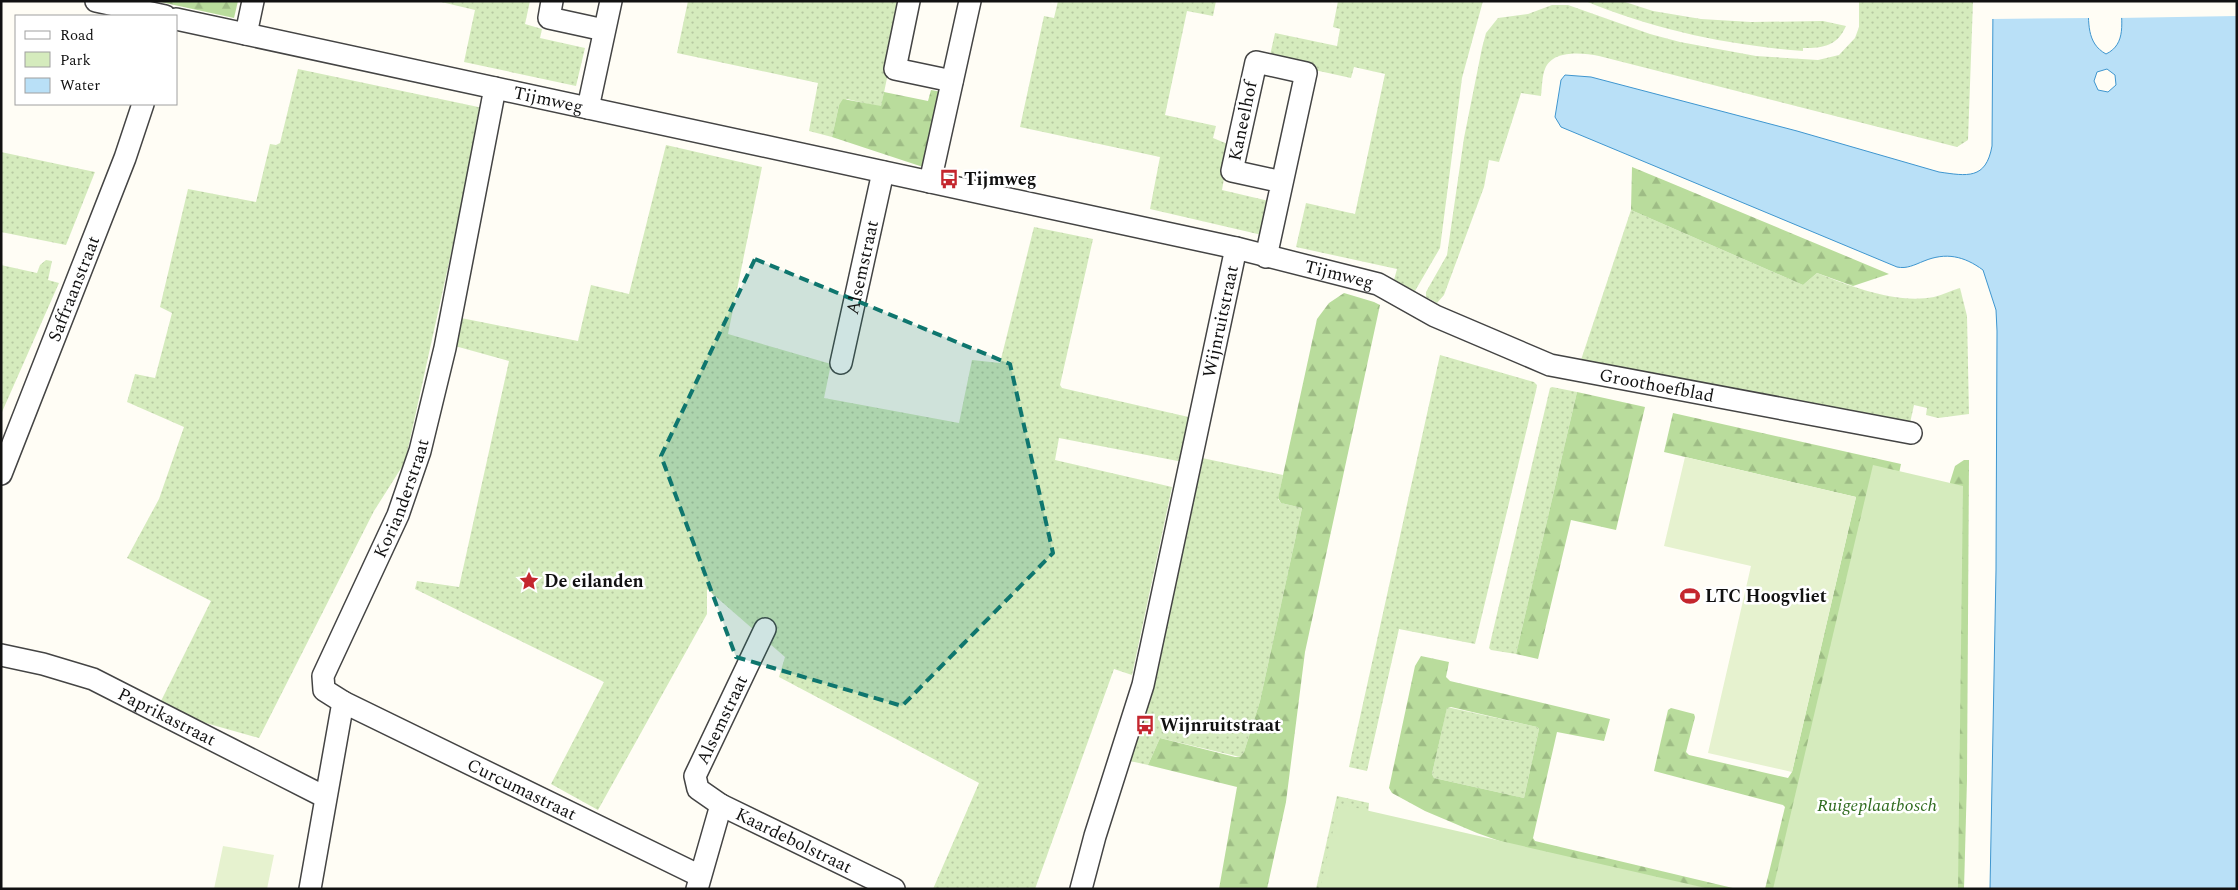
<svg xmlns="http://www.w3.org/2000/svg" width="2238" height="890" viewBox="0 0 2238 890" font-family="Spectral,serif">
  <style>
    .grass { fill: url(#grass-dots) }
    .forest { fill: url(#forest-firs); fill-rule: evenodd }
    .park { fill: #d5ebbd }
    .pitch { fill: #e6f2cf }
    .water { fill: #b9e0f7; stroke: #3f96cf; fill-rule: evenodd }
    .pier { fill: #fffdf5 }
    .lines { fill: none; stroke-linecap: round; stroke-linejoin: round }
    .minor-casing { stroke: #444; stroke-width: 24 }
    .minor { stroke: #fff; stroke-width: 21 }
    .marked { fill: #0f766e; fill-opacity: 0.2; stroke: #0f766e; stroke-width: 4; stroke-dasharray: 10 6; stroke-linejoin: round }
    .labels { text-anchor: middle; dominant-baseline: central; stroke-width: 5; stroke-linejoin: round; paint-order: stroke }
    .street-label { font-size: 18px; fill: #111; stroke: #fff }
    .poi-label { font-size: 18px; font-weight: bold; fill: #111; stroke: #fff; text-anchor: start }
    .park-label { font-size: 18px; font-style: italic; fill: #2f6b1f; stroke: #fff }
  </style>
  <defs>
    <pattern id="grass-dots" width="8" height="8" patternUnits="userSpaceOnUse" patternTransform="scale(1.25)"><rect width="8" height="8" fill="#d5ebbd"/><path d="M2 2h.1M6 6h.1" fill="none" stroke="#b6c8a1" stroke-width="1.8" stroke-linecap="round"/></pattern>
    <pattern id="forest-firs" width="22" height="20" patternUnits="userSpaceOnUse" patternTransform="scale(1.25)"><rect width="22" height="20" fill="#b9dc9c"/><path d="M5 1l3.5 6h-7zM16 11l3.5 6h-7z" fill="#9ebc85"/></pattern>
  </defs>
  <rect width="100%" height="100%" fill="#fffdf5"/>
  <g class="grass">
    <polygon points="437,1 530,1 525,24 542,29 540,38 585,48 576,86 464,62 475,10"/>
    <polygon points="688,1 903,1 881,107 847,99 839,105 832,137 809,131 818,83 677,53"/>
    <polygon points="1058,1 1216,1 1213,16 1187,11 1165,115 1216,126 1213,138 1230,145 1222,190 1269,201 1262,235 1150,209 1160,157 1020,127 1044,16 1054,18"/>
    <polygon points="1338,1 1483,1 1462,78 1440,248 1415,291 1394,280 1397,269 1296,247 1306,203 1355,214 1385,74 1354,67 1351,78 1269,60 1275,33 1337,46 1340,29 1333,27"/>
    <path d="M1585,1H1622L1653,11L1701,19L1751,22L1823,21L1846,26C1837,46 1824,48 1803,48V51C1727,45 1656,30 1585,1Z"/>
    <path d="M1859,1H1973L1968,140L1957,147L1599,56C1583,53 1553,49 1545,69C1542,76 1542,88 1541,96L1521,93L1499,162L1489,160L1484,187L1444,295L1437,303L1426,297V292L1447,255L1464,138L1482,48L1486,33L1498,18L1528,14L1552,5H1568L1650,34L1680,42L1756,56L1818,60L1839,55L1855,38L1859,27Z"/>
    <polygon points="298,69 483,108 405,462 374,511 259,738 195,720 160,703 211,601 127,558 159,499 184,427 127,402 135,374 155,378 172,313 160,307 188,189 256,202 270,144 276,145 280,143"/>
    <polygon points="666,145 762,167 728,334 831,364 824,398 959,423 972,360 1000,363 1034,227 1093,239 1060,385 1062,388 1193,418 1183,462 1059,438 1055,460 1172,487 1132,675 1114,669 1035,889 933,889 979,783 779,677 785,657 707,589 707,614 598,810 551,784 604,682 415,589 417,581 459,587 509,361 455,346 461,318 578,341 591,285 629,294"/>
    <polygon points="1,152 95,172 66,245 1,232"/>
    <path d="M1631,210L1803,285L1817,273C1853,287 1895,304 1934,297C1943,295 1952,290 1960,288L1967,316L1969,414L1938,418L1926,415L1927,408L1914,405L1910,423L1621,372L1581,360Z"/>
    <polygon points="46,260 52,261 48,280 59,283 2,412 1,265 37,273 40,265"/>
    <polygon points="1440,355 1534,382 1537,385 1536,391 1475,644 1399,629 1367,771 1349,767"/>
    <polygon points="1552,387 1577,392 1516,654 1491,650 1489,648 1550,388"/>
    <polygon points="1202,458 1283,475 1278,499 1281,503 1302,508 1260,701 1244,752 1240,757 1160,738 1148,765 1130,761 1157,671"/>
    <polygon points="1447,707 1537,727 1539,729 1524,798 1434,778 1432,774"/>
    <polygon points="1337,796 1369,803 1361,889 1316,889"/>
  </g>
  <g class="forest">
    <polygon points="156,1 238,1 234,18"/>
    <polygon points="931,90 942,92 923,167 832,137 839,105 843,99 881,106 884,92 928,101"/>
    <polygon points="1632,167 1666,181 1889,274 1853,286 1817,273 1803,285 1631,210"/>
    <polygon points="1344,293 1374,302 1380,305 1305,652 1286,802 1267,889 1219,889 1237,787 1148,765 1160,738 1235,757 1240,757 1244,752 1260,701 1302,508 1281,503 1278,498 1317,319 1329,303"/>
    <polygon points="1577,392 1645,407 1616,530 1571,520 1538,659 1516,654"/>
    <polygon points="1673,413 1901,464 1885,540 1831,889 1765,889 1785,807 1783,805 1654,771 1668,710 1671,708 1694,714 1695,717 1686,752 1689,755 1788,778 1792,772 1856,497 1664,452"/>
    <polygon points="1964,460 1969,460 1967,780 1964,889 1939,889 1950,482 1955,466"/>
    <path d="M1421,656L1449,662L1446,677L1450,681L1610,719L1604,741L1557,732L1533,838L1535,841L1737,889H1673L1534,853L1477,833L1425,811L1392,793L1389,788L1415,666ZM1451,707L1537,727L1539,729L1524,798L1434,778L1432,774L1447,708Z"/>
  </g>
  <g class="park">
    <polygon points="1873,465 1963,486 1958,889 1773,889"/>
    <polygon points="1339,804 1710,889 1320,889"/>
  </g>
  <g class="pitch">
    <polygon points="1685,457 1856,497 1792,772 1708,753 1751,566 1664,546"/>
    <polygon points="223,846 274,855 267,889 214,889"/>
  </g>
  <path class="water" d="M1993,1H2088C2089,22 2086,43 2106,54C2127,44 2121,21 2121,1H2237V889H1990L1996,570L1997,331L1996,310L1983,270C1964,256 1946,252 1924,261C1914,265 1907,269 1897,267L1561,127L1555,117L1561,80L1565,75L1591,77L1797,131L1939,172C1967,176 1986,180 1992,146ZM2107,69L2115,75L2116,85L2108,92L2098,90L2094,81L2097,72Z"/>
  <g class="pier">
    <polygon points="1990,1 2090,1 2091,18 1990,19"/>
    <polygon points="2119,1 2237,1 2237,16 2118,18"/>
  </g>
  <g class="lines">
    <defs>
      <g id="minor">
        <polyline points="96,1 165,16"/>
        <polyline points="552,1 549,18 604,30"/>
        <polyline points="909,1 895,69 952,81"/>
        <path id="s1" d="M176,19L1236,248L1378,284L1435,316L1550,365L1911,433"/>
        <polyline points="246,34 253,1"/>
        <polyline points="588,108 611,1"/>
        <polyline points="930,182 970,1"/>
        <polyline points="1266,257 1306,73 1256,62 1232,171 1282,182"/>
        <path id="s2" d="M841,363L883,172"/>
        <path id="s3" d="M1,474L125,158L143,104"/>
        <path id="s4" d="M1,655L43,664L93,679L325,797"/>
        <path id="s5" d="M343,702L700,876"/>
        <path id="s6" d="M721,805L894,889"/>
        <path id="s7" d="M310,889L343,702L324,690L323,676L398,515L420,451L445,348L495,88"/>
        <path id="s8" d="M697,889L721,805L698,789L695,776L765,629"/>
        <path id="s9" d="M1081,889L1095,836L1143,685L1236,248"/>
      </g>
    </defs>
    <use href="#minor" class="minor-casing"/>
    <use href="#minor" class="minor"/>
  </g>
  <path class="marked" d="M755,259L1010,364L1053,553L902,706L736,657L661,456Z"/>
  <defs>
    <symbol id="bus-bare" viewBox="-9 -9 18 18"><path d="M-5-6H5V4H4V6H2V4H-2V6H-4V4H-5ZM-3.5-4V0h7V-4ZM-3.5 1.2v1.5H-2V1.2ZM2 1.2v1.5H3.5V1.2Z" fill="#c4262e" stroke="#fff" stroke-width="2.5" paint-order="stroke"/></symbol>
    <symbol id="sight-bare" viewBox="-9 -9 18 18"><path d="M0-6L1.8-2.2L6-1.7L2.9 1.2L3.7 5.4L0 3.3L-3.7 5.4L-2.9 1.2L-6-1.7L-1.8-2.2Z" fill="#c4262e" stroke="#fff" stroke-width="2.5" paint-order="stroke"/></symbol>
    <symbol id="stadium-bare" viewBox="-9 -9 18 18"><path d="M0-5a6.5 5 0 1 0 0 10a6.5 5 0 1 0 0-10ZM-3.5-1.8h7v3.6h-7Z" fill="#c4262e" stroke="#fff" stroke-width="2.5" paint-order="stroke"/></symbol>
  </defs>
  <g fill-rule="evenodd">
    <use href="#bus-bare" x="935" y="165" width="28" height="28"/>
    <use href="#sight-bare" x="515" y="567" width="28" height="28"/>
    <use href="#stadium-bare" x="1676" y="582" width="28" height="28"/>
    <use href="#bus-bare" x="1131" y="711" width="28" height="28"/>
  </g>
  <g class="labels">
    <g class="street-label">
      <text stroke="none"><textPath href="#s1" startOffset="381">Tijmweg</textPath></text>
      <text transform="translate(1243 121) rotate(-78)">Kaneelhof</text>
      <text stroke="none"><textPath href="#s2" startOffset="98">Alsemstraat</textPath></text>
      <text stroke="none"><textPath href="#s1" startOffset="1191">Tijmweg</textPath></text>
      <text stroke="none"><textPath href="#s3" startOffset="199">Saffraanstraat</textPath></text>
      <text stroke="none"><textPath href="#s9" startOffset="585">Wijnruitstraat</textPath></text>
      <text stroke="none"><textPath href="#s1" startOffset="1530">Groothoefblad</textPath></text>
      <text stroke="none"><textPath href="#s7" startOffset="421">Korianderstraat</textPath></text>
      <text stroke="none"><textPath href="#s4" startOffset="178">Paprikastraat</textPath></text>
      <text stroke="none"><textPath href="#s8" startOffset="191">Alsemstraat</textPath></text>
      <text stroke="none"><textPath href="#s5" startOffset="199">Curcumastraat</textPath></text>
      <text stroke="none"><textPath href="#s6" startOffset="81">Kaardebolstraat</textPath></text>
    </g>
    <g class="poi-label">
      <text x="964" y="179">Tijmweg</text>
      <text x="544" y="581">De eilanden</text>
      <text x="1705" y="596">LTC Hoogvliet</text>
      <text x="1160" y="725">Wijnruitstraat</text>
    </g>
    <g class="park-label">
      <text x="1877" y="805">Ruigeplaatbosch</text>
    </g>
  </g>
  <rect width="2238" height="890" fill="none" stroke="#111111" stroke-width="5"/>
  <rect x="15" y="15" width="162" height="90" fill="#ffffff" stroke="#a0a0a0"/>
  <rect x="25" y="31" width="25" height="8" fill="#ffffff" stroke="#a0a0a0"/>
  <text x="60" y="40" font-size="15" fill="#111111">Road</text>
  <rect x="25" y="52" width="25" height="15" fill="#d5ebbd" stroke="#a0a0a0"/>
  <text x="60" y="65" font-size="15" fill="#111111">Park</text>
  <rect x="25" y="78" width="25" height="15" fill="#b9e0f7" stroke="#a0a0a0"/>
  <text x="60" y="90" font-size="15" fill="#111111">Water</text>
</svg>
